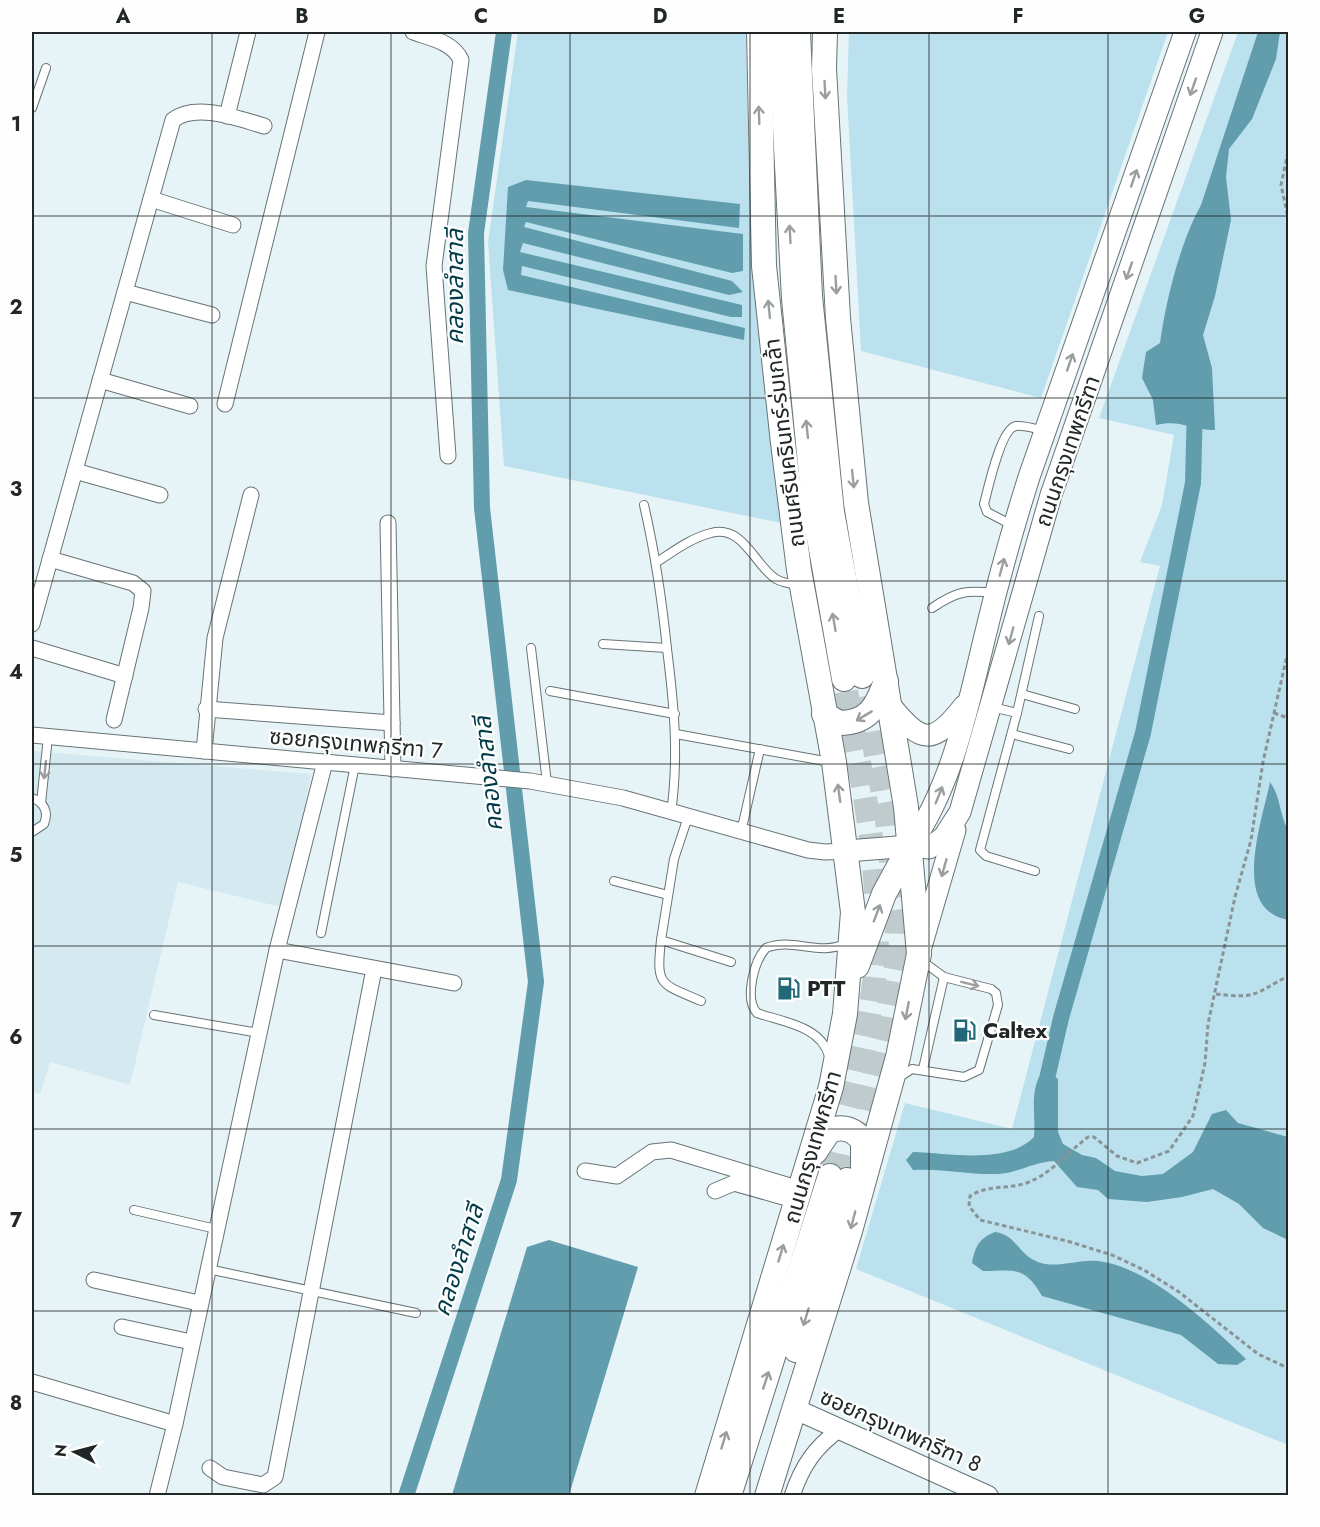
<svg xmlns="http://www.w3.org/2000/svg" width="1320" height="1527" viewBox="0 0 1320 1527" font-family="Jost,'Noto Sans Thai',sans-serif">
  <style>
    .built { fill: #d4eaf0 }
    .green { fill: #bae1ed }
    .water { fill: #629dad }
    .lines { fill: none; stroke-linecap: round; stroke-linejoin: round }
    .canal { stroke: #629dad; stroke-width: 16 }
    .primary-tunnel { stroke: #bfcbcd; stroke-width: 24; stroke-dasharray: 24 12; stroke-linecap: butt }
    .service-casing { stroke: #677376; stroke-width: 10 }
    .minor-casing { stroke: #677376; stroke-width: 17 }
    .tertiary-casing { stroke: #677376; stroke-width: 22 }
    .secondary-casing { stroke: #677376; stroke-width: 23 }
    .primary-casing { stroke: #677376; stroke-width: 26 }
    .path { stroke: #8a9496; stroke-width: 3; stroke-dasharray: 4.5 3; stroke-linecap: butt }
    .service { stroke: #fff; stroke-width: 8 }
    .minor { stroke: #fff; stroke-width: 15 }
    .tertiary { stroke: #fff; stroke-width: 20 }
    .secondary { stroke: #fff; stroke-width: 21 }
    .primary { stroke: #fff; stroke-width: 24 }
    .oneway { stroke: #9b9d9e }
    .grid { fill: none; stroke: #212627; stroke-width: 1.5; stroke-opacity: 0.55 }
    .labels { text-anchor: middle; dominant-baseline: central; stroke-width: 4.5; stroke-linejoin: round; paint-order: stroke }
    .street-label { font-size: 22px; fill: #212627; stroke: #fefefe }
    .poi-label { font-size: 22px; font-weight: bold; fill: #212627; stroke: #fefefe; text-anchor: start }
    .water-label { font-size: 24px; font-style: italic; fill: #013b47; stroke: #fefefe }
    .neatline { fill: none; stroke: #212627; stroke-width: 2 }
    .grid-label { font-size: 20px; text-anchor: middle; font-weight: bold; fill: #212627 }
  </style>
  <rect width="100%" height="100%" fill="#e7f4f7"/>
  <polygon class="built" points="32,751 311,774 285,908 178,882 130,1085 50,1062 40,1094 32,1092"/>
  <g class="green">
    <polygon points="518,32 746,32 749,181 781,523 504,466 488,242"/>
    <polygon points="849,32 1168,32 1041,398 861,351 847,95"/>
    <polygon points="1238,32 1288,32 1288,1445 856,1269 905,1103 1012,1129 1160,566 1140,562 1162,505 1174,435 1099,418"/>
  </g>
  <g class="water">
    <path d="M1258,32H1280L1276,59L1252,119L1229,149L1226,177L1231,220L1215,296L1203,335L1212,368L1215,430C1191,430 1180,419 1156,425L1153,400L1142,378L1146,352L1160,343C1166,300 1180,243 1201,205Z"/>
    <polygon points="526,180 740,204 739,228 528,201 526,207 743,234 743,271 732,273 526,222 524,227 732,281 743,292 729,295 523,243 520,252 742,305 742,317 731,317 522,266 521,275 745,328 744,340 508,290 503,270 508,187"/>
    <path d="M1270,782C1281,797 1279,814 1288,830V920C1230,909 1262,822 1270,782Z"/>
    <path d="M1051,1074L1058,1079V1132L1063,1144L1082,1155L1096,1158L1115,1171L1142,1176L1163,1174L1193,1152L1212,1114L1226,1110L1238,1123L1288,1137V1240L1263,1228L1239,1204L1213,1189L1182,1197L1147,1202L1108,1199L1098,1190L1077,1187L1054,1161C1034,1162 1017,1173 998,1174C969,1175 943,1168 913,1170L906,1160L913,1152C950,1153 1007,1165 1034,1137C1036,1116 1030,1097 1039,1077Z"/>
    <path d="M995,1232C1017,1235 1018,1255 1038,1262C1056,1269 1078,1259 1098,1261C1149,1267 1210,1324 1246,1359L1237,1365L1218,1364L1181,1335L1042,1296C1024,1265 1014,1271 983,1271L972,1263C975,1247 979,1238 995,1232Z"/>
    <polygon points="549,1240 638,1267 569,1495 452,1495 527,1247"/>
  </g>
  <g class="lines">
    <g class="canal">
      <polyline points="1043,1096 1061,1018 1143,733 1193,483 1195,406"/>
      <polyline points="406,1496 509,1180 536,982 482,508 476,233 504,32"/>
    </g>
    <g class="primary-tunnel">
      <path d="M830,1176C851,1095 877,1015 877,931C878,847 858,762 844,679"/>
      <polyline points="847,1180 884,1032 896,965 897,922 886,811 862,676"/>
    </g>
    <defs>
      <g id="service">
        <polyline points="32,108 46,68"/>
        <path d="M644,505C655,553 662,600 667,649C674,704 679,757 671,813"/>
        <path d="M1012,525L987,512L984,504C988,489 1001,428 1016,426C1025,425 1036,429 1045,431"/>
        <path d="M657,562C674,551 691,538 711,533C743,524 755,566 776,579C783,583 791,584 799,585"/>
        <path d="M932,608C957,591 966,590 995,593"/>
        <polyline points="603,644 667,648"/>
        <polyline points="531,648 547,783"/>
        <polyline points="550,691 675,714"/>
        <polyline points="1022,694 1075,709"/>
        <polyline points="992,707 1017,713 980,850 986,856 1035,871"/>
        <polyline points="1017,713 1039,616"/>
        <polyline points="676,734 830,762"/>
        <polyline points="1012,734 1069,749"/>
        <path d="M32,798C44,802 49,812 44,824L32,832"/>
        <polyline points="41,803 48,737"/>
        <polyline points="688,817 674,859 661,940 731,962"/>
        <polyline points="741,832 760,749"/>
        <polyline points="614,881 668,895"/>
        <polyline points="321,933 355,765"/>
        <path d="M661,940C656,987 660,983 701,1001"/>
        <polyline points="154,1015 259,1033"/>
        <path d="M829,1056C821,1026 783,1022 757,1013C744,999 754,961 766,948C794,937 818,957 847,943"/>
        <polyline points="923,1069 944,977"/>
        <polyline points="901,1076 912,1069 964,1077 979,1070 998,1005 996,993 991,989 944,977 922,961"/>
        <polyline points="134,1210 216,1229"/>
        <polyline points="208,1269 416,1313"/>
      </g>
      <g id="minor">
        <path d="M413,32C430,38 453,42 461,60L434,266L448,456"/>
        <polyline points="227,116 248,32"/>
        <polyline points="151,199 233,225"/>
        <polyline points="125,292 212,315"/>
        <polyline points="100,380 190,406"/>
        <polyline points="225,404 317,32"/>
        <polyline points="75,471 160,495"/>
        <polyline points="388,523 393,769"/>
        <polyline points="50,559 133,583 143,591 141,608 114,720"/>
        <path d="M32,624L173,120C196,102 239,119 264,126"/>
        <polyline points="32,648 125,676"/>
        <polyline points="206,709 392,723"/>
        <polyline points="32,735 530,781 623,798 808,850 825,852 847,851"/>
        <polyline points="204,751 215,638 251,495"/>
        <polyline points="277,950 454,983"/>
        <polyline points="585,1171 617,1176 652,1152 671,1150 800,1189"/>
        <polyline points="715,1191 734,1183 797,1201"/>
        <polyline points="94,1280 199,1303"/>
        <polyline points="122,1327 191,1342"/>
        <polyline points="32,1382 175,1424"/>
        <polyline points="210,1468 223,1477 263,1485 275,1477 374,969"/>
        <polyline points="157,1496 175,1424 277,950 325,762"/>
        <path d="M792,1496C802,1466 815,1447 840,1429"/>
      </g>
      <polyline id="tertiary" points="795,1409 988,1496"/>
      <g id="secondary">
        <path d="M890,705C921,744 933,746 964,706"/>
        <path d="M910,846C952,785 967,711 984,640C997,585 1012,531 1029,477L1185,32"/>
        <polyline points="847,851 910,846 929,848 944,837 960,812 1051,495 1212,32"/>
        <polyline points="920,950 955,830"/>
      </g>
      <g id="primary">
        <polyline points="780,32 794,299 815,515 844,679"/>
        <polyline points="798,32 810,296 832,512 862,676"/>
        <path d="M824,714L839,723C869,723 877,706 886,681"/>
        <polyline points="857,966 884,894 910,846"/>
        <path d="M815,1152L829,1131C843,1125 855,1129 863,1142V1167"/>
        <polyline points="796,1350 847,1180"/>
        <polyline points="707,1496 831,1087 845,1014 853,912 834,762 799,570 783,443 764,266 759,32"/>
        <polyline points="729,1496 830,1176"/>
        <polyline points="767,1496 850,1231 898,1057 919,954 906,807 856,503 838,318 824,69 825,32"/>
      </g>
    </defs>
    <use href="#service" class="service-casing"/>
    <use href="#minor" class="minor-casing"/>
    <use href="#tertiary" class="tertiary-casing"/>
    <use href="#secondary" class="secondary-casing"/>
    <use href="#primary" class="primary-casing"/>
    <g class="path">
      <polyline points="1288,152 1281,185 1288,217"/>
      <path d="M1288,651L1263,762L1251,840L1235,897L1208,1024L1205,1063L1193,1116L1169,1151L1137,1163L1117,1156L1094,1137H1088C1068,1152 1052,1173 1029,1182C1009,1190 989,1184 970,1196L969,1206L980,1220L1067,1241L1112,1255L1144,1270L1179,1292L1258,1354L1288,1368"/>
      <polyline points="1274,713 1288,718"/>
      <polyline points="1288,798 1288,819"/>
      <path d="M1216,994C1257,999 1254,994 1288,976"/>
    </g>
    <use href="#service" class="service"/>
    <use href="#minor" class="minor"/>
    <use href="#tertiary" class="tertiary"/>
    <use href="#secondary" class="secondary"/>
    <use href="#primary" class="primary"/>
  </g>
  <defs><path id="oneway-shaft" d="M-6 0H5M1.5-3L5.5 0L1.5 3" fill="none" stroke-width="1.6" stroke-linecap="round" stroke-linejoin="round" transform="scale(1.5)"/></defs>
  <g class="oneway">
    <use href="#oneway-shaft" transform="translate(1193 87) rotate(109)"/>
    <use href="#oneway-shaft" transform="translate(825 90) rotate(87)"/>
    <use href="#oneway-shaft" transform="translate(759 115) rotate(-92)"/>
    <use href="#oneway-shaft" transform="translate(1134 178) rotate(-71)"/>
    <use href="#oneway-shaft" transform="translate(790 234) rotate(-93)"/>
    <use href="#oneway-shaft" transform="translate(1129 271) rotate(109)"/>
    <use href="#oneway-shaft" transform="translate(836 285) rotate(87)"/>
    <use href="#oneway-shaft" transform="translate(769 309) rotate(-96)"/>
    <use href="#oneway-shaft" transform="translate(1070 362) rotate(-71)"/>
    <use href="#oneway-shaft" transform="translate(807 429) rotate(-96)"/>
    <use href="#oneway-shaft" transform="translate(853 479) rotate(84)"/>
    <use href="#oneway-shaft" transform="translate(1002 567) rotate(-75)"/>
    <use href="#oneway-shaft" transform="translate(834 622) rotate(-100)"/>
    <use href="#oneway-shaft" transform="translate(1011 636) rotate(105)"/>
    <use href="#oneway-shaft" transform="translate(864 716) rotate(149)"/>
    <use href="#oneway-shaft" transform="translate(45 770) rotate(96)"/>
    <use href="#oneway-shaft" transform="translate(839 793) rotate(-98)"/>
    <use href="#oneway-shaft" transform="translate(939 795) rotate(-68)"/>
    <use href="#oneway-shaft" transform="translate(944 868) rotate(106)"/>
    <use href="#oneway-shaft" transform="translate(877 913) rotate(-69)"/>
    <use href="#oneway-shaft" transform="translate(970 984) rotate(14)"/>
    <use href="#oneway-shaft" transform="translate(907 1011) rotate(101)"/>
    <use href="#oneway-shaft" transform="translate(853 1220) rotate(105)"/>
    <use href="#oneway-shaft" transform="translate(781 1253) rotate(-73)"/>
    <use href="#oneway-shaft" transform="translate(806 1317) rotate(107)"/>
    <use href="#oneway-shaft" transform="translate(766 1380) rotate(-72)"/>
    <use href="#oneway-shaft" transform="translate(724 1440) rotate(-73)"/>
  </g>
  <path class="grid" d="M212,32V1496M391,32V1496M570,32V1496M750,32V1496M929,32V1496M1108,32V1496M32,216H1288M32,398H1288M32,581H1288M32,764H1288M32,946H1288M32,1129H1288M32,1311H1288"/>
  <defs>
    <symbol id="fuel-bare" viewBox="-9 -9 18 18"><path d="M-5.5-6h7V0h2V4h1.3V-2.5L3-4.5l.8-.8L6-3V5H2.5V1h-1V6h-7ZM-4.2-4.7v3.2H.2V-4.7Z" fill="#236879" stroke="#fefefe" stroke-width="2.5" paint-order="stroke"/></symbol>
  </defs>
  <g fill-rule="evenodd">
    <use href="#fuel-bare" x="772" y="972" width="33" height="33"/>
    <use href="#fuel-bare" x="948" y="1014" width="33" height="33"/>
  </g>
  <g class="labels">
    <g class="street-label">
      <text transform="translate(784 443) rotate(-97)">ถนนศรีนครินทร์-ร่มเกล้า</text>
      <text transform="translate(1067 451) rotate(-71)">ถนนกรุงเทพกรีฑา</text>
      <text transform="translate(356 743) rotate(5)">ซอยกรุงเทพกรีฑา 7</text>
      <text transform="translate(812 1147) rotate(-74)">ถนนกรุงเทพกรีฑา</text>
      <text transform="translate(901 1430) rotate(24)">ซอยกรุงเทพกรีฑา 8</text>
    </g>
    <g class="poi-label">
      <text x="807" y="988">PTT</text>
      <text x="983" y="1030">Caltex</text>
    </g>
    <g class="water-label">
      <text transform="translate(454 287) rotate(-90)">คลองลำสาลี</text>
      <text transform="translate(488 774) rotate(-96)">คลองลำสาลี</text>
      <text transform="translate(458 1260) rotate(-72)">คลองลำสาลี</text>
    </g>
  </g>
  <rect width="1320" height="1527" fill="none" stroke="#fefefe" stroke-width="66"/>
  <g transform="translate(75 1452) rotate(276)" stroke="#fefefe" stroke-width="4.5" paint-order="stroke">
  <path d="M0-4.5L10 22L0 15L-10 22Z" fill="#212627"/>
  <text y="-9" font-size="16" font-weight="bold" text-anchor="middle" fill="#212627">N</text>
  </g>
  <rect x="33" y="33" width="1254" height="1461" class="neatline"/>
  <g class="grid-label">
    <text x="123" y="23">A</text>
    <text x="302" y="23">B</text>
    <text x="481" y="23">C</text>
    <text x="660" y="23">D</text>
    <text x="839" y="23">E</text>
    <text x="1018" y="23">F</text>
    <text x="1197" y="23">G</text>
    <text x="16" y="131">1</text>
    <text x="16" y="314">2</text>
    <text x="16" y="496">3</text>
    <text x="16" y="679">4</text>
    <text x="16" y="862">5</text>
    <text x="16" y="1044">6</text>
    <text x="16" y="1227">7</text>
    <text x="16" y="1410">8</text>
  </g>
</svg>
